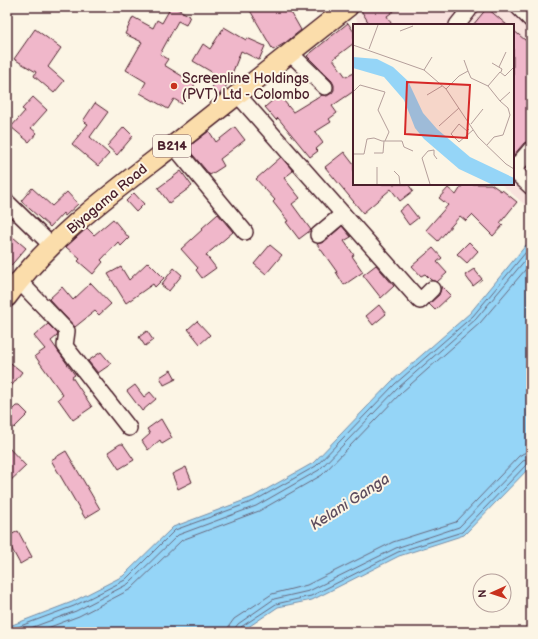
<svg xmlns="http://www.w3.org/2000/svg" width="538" height="639" viewBox="0 0 538 639" font-family="'Balsamiq Sans',sans-serif">
  <style>
    .built { fill: #f8e2dd }
    .water { fill: #95d5f7; stroke: #778ca5 }
    .lines { fill: none; stroke-linecap: round; stroke-linejoin: round }
    .shore { stroke: #68687d; stroke-width: 1 }
    .building { fill: #f0b7ca; stroke: #4a1f2b }
    .minor-casing { stroke: #4a1f2b; stroke-width: 18 }
    .major-casing { stroke: #4a1f2b; stroke-width: 22 }
    .minor { stroke: #fcf5e5; stroke-width: 15 }
    .major { stroke: #fbddab; stroke-width: 19 }
    .poi-dot { fill: #c8321e; stroke: #fcf5e5; stroke-width: 1.5 }
    .labels { text-anchor: middle; dominant-baseline: central; stroke-width: 4; stroke-linejoin: round; paint-order: stroke }
    .shield { fill: #fcf5e5; stroke: #7f5f63; stroke-width: 1 }
    .shield-label { font-size: 13px; font-weight: bold; fill: #4a1f2b }
    .poi-label { font-size: 14px; fill: #4a1f2b; stroke: #fcf5e5; text-anchor: start }
    .street-label { font-size: 14px; fill: #4a1f2b; stroke: #fcf5e5 }
    .water-label { font-size: 15px; font-style: italic; fill: #5d4c5e; stroke: #fcf5e5 }
    .inset-road { fill: none; stroke: #b59f9b; stroke-width: 1 }
    .view { fill: #d62828; fill-opacity: 0.15; stroke: #d62828; stroke-width: 2 }
    .inset-edge { fill: none; stroke: #4a1f2b; stroke-width: 2 }
  </style>
  <rect width="100%" height="100%" fill="#fcf5e5"/>
  <filter id="ink" filterUnits="userSpaceOnUse"><feTurbulence type="fractalNoise" baseFrequency=".025" numOctaves="2"/><feDisplacementMap in="SourceGraphic" scale="8" xChannelSelector="R" yChannelSelector="G"/><feConvolveMatrix kernelMatrix="1 2 1 2 8 2 1 2 1" color-interpolation-filters="sRGB"/></filter>
  <g filter="url(#ink)">
    <polygon class="built" points="369,7 531,7 531,210 501,184 513,184 513,25 359,25 355,17"/>
    <polygon class="water" points="531,239 531,466 464,535 399,556 312,600 278,607 241,632 7,632 7,627 72,602 123,576 173,527 253,497 313,463 392,381 470,313"/>
    <g class="lines">
      <g class="shore">
        <polyline points="7,631 74,606 125,580 175,530 254,501 316,466 395,384 473,316 531,246"/>
        <polyline points="20,632 76,611 128,584 178,535 256,506 319,470 398,388 476,319 531,253"/>
        <polyline points="37,632 79,616 131,589 182,540 259,511 322,475 402,392 480,323 531,263"/>
        <polyline points="228,632 229,626 234,619 272,594 307,585 393,542 456,522 519,456 524,453 531,452"/>
        <polyline points="235,632 235,628 238,624 274,599 309,591 396,548 459,527 523,461 531,458"/>
        <polyline points="240,632 241,627 276,604 311,596 398,552 462,532 527,464 531,463"/>
      </g>
    </g>
    <g class="building">
      <polygon points="171,7 174,7 190,16 186,25 178,21 160,54 168,59 164,65 195,84 182,104 174,99 168,109 140,93 146,82 126,70 142,42 125,34 133,17 153,28 157,20 162,23"/>
      <polygon points="248,7 288,7 301,30 285,43 273,50"/>
      <polygon points="359,7 399,7 387,16 392,25 370,25"/>
      <polygon points="487,8 507,25 473,25"/>
      <polygon points="348,23 354,32 354,43 333,59 346,77 354,73 354,91 332,106 337,113 329,119 331,122 315,132 323,143 316,149 318,151 310,157 278,118 276,120 265,107 279,95 293,112 316,98 316,99 322,95 327,96 332,93 334,90 334,85 332,81 307,56"/>
      <polygon points="224,27 246,40 247,38 265,46 259,60 241,51 228,84 218,96 210,90 220,77 193,61 203,44 210,49"/>
      <polygon points="35,29 61,48 48,67 64,81 54,93 34,76 36,72 14,59"/>
      <polygon points="513,30 531,45 531,140 524,143 513,156"/>
      <polygon points="33,97 47,110 31,128 37,133 29,142 11,127 25,111 22,109"/>
      <polygon points="95,103 108,112 90,137 109,154 98,166 72,144 88,124 83,121"/>
      <polygon points="124,127 133,136 117,155 107,146"/>
      <polygon points="235,127 245,140 220,159 224,166 210,175 187,148 209,131 216,142"/>
      <polygon points="344,152 354,165 354,184 408,184 413,191 400,201 391,189 363,213 325,167"/>
      <polygon points="281,157 293,171 284,178 300,198 292,204 311,230 299,239 286,222 288,221 273,202 275,200 256,179"/>
      <polygon points="181,171 192,186 169,203 158,188"/>
      <polygon points="463,184 491,184 501,191 502,190 517,202 500,223 503,225 493,236 472,215 466,221 460,216 438,241 426,230 448,205 439,198 448,188 456,195"/>
      <polygon points="32,188 52,206 67,192 78,204 65,216 63,213 50,227 21,201"/>
      <polygon points="134,193 144,204 136,212 126,201"/>
      <polygon points="407,204 418,218 409,225 399,211"/>
      <polygon points="218,214 233,232 206,255 216,268 202,278 196,270 198,268 181,249 203,229 202,228"/>
      <polygon points="113,219 129,238 121,246 118,242 101,260 103,262 93,274 78,261 80,259 66,247 87,228 94,235"/>
      <polygon points="342,226 351,237 344,241 354,255 352,256 363,272 344,285 336,272 337,272 317,244 324,242"/>
      <polygon points="7,232 26,248 7,270"/>
      <polygon points="469,242 478,251 467,263 457,254"/>
      <polygon points="270,245 282,255 266,274 254,264"/>
      <polygon points="433,248 442,258 437,262 447,273 437,282 431,280 425,274 421,276 412,266"/>
      <polygon points="148,262 164,278 155,287 153,284 126,303 108,274 121,267 129,280"/>
      <polygon points="376,265 394,286 381,298 363,275"/>
      <polygon points="174,268 182,275 169,291 161,285"/>
      <polygon points="474,269 482,279 473,286 465,275"/>
      <polygon points="91,283 111,304 99,315 95,311 75,327 49,299 62,287 73,300"/>
      <polygon points="442,286 451,295 435,310 429,304 439,295"/>
      <polygon points="379,305 386,314 373,325 366,316"/>
      <polygon points="197,321 210,335 200,344 188,329"/>
      <polygon points="48,324 58,334 57,336 51,341 75,375 72,377 92,407 73,420 58,399 63,395 35,356 45,349 34,336"/>
      <polygon points="147,331 153,340 145,346 139,337"/>
      <polygon points="101,352 111,364 98,373 88,361"/>
      <polygon points="7,360 22,372 7,392"/>
      <polygon points="171,370 176,379 164,385 160,377"/>
      <polygon points="135,385 144,397 150,392 156,399 142,411 127,391"/>
      <polygon points="16,406 20,406 28,414 14,428 7,420 7,415"/>
      <polygon points="161,419 172,438 162,444 160,440 148,450 142,441 150,434 147,429"/>
      <polygon points="120,444 123,444 134,460 119,469 108,452"/>
      <polygon points="7,446 26,466 7,484"/>
      <polygon points="66,451 100,509 85,518 51,460"/>
      <polygon points="186,467 192,482 178,489 172,474"/>
      <polygon points="18,531 32,557 20,564 7,540 7,537"/>
    </g>
    <g class="lines">
      <defs>
        <g id="minor">
          <polyline points="518,7 531,20"/>
          <polyline points="457,25 469,10 466,7"/>
          <polyline points="290,53 325,87"/>
          <polyline points="237,94 420,301 432,289"/>
          <polyline points="173,145 245,232"/>
          <polyline points="513,170 531,149"/>
          <polyline points="513,170 531,187"/>
          <polyline points="7,202 51,245"/>
          <polyline points="318,235 343,214"/>
          <polyline points="19,281 67,331 65,346 129,428"/>
        </g>
        <path id="major" d="M7,297C48,240 109,195 165,152C226,103 287,55 348,7"/>
      </defs>
      <use href="#minor" class="minor-casing"/>
      <use href="#major" class="major-casing"/>
      <use href="#minor" class="minor"/>
      <use href="#major" class="major"/>
    </g>
  </g>
  <circle class="poi-dot" cx="174" cy="86" r="4"/>
  <g class="labels">
    <rect class="shield" x="153" y="135" width="38" height="22" rx="3"/>
    <g class="shield-label">
      <text x="172" y="146">B214</text>
    </g>
    <g class="poi-label">
      <text x="182" y="78">Screenline Holdings<tspan x="182" dy="16">(PVT) Ltd - Colombo</tspan></text>
    </g>
    <g class="street-label">
      <text transform="translate(107 199) rotate(-40)">Biyagama Road</text>
    </g>
    <g class="water-label">
      <text transform="translate(350 502) rotate(-33)">Kelani Ganga</text>
    </g>
  </g>
  <g transform="translate(353 24)">
    <rect width="161" height="161" fill="#fcf5e5"/>
    <path d="M0,33L24,35L40,43L55,57L70,89L84,105L117,133L161,154V160H138L106,145L71,115L62,104L51,76L31,53L0,44Z" fill="#95d5f7"/>
    <path class="inset-road" d="M47,7L60,2M0,21L71,46L93,65L125,113L153,140L161,145M16,25L25,1M139,39L149,45L148,48M146,43L153,28M71,46L79,33M115,47L118,54L135,62M93,65L106,52L115,47L111,36M0,68L7,61L32,68L25,86L36,108L32,117M157,68L147,77L135,62L147,48L152,52L161,43M74,71L89,62M118,100L130,85M86,102L106,84M116,105L114,107L106,100L98,110L106,118L120,106M134,121L141,113L150,111L157,91L155,84L147,77M21,129H30L31,117M0,130H11L14,115L21,114L29,117H49L51,123L60,127M24,143V160M41,147L46,152L47,160M77,160L69,134L75,127L81,126V131L84,135"/>
    <path class="view" d="M54,58L117,61L114,114L52,110Z"/>
    <rect width="161" height="161" class="inset-edge"/>
  </g>
  <rect width="538" height="639" fill="none" stroke="#fcf5e5" stroke-width="24"/>
  <rect x="12" y="12" width="514" height="615" fill="none" stroke="#4a1f2b" stroke-width="1.5" filter="url(#ink)"/>
  <g transform="translate(492 593) rotate(267)"><circle r="19" fill="#fcf5e5" stroke="#b59f9b"/>
  <path d="M0-3L7 15L0 10L-7 15Z" fill="#c8321e"/>
  <text y="-6" font-size="11" font-weight="bold" text-anchor="middle" fill="#4a1f2b">N</text>
  </g>
</svg>
